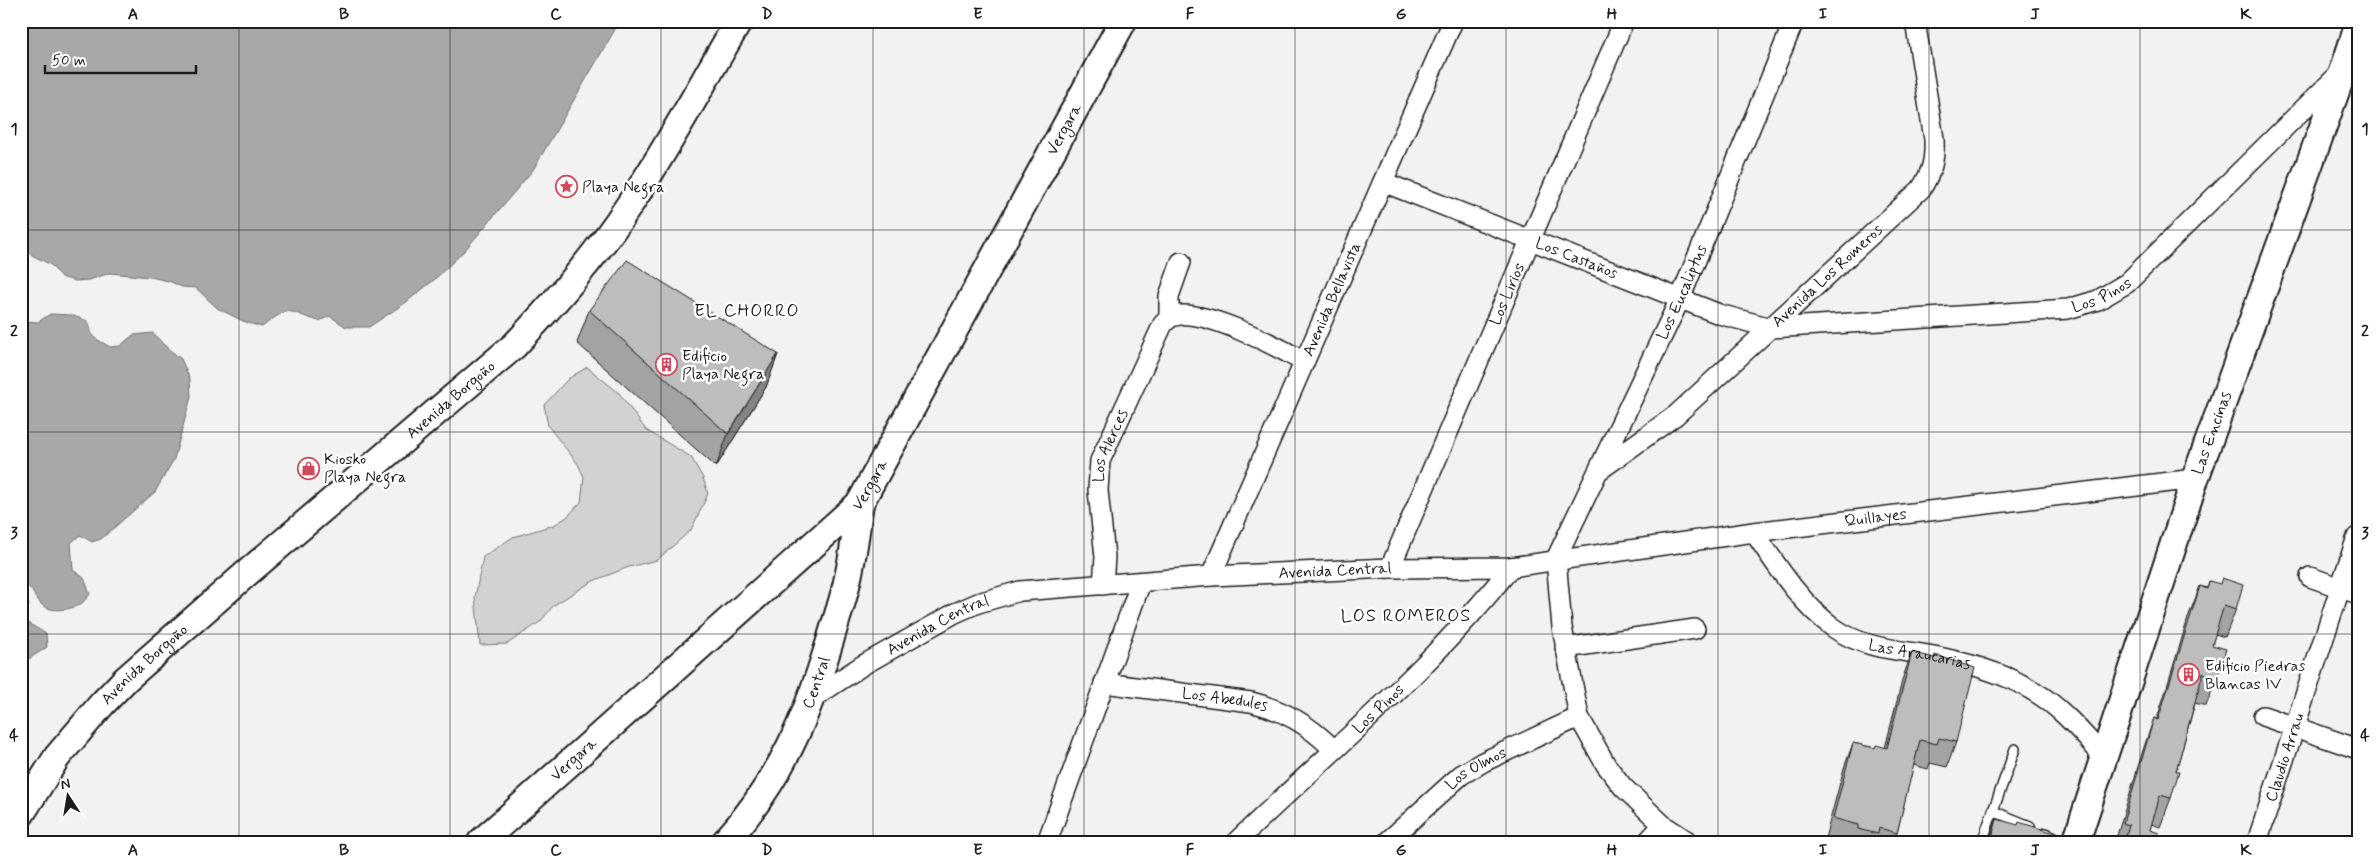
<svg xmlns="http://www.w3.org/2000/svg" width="2379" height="863" viewBox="0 0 2379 863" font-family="Mynerve,sans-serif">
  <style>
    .green { fill: #d2d2d2; stroke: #777 }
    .water { fill: #a8a8a8; stroke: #707070 }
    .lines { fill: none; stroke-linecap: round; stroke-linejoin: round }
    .lane-casing { stroke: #1c1c1c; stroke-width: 12 }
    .street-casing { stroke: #1c1c1c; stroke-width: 22 }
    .secondary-casing { stroke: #1c1c1c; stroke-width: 30 }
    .lane { stroke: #fff; stroke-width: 9 }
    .street { stroke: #fff; stroke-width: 19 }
    .secondary { stroke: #fff; stroke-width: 26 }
    .wall { fill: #a3a3a3; stroke: #1c1c1c }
    .shaded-wall { fill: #848484; stroke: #1c1c1c }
    .building { fill: #bdbdbd; stroke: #1c1c1c }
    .grid { fill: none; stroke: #1c1c1c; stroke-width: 1; stroke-opacity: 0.55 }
    .labels { text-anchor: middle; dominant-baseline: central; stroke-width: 5; stroke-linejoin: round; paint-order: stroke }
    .street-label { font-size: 16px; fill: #1c1c1c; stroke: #fff }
    .poi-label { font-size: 16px; fill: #1c1c1c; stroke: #fff; text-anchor: start }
    .neighbourhood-label { font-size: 18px; letter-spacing: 1px; fill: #1c1c1c; stroke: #fff }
    .neatline { fill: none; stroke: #1c1c1c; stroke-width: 2 }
    .grid-label { font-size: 16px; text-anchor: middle; font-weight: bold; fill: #1c1c1c }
  </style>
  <rect width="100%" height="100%" fill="#f2f2f2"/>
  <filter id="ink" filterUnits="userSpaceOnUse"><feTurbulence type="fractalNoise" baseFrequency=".02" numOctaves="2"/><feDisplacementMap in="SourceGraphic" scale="10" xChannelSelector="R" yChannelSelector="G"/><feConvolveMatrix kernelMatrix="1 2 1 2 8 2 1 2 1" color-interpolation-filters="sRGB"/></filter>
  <g filter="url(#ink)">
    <polygon class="green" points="587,367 619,393 646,430 691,457 703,478 708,494 691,530 657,560 629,567 593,581 554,605 540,622 507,644 480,645 475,597 483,557 513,537 554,525 567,517 581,502 584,477 578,464 548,426 544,405 568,379"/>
    <g class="water">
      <path d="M21,21H620L533,170L465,250L434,280L405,303L369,327H346L330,316L319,321C286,312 293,303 262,327L245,322L217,308L196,288L182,287L169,281L150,277L110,273L89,280L75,281L61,277L51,265L28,253L21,254Z"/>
      <path d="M21,314L23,321L38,322L50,314L71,315L88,321L93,337L110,347L120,346L133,335L153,333L164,345L181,359L190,379L191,397L174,459L155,492L101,539L92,542L80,535L71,543L73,570L84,578L90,594C87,598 83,603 79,605C69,610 49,613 41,604C33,595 32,588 21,580Z"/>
      <polygon points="21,595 25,596 29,605 22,615 27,622 46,634 47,647 21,664"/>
    </g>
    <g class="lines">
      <defs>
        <g id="lane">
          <polyline points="1993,811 2030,826"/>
          <polyline points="2046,833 2065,842"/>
          <polyline points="1982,842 2015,749"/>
        </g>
        <g id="street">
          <path id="s1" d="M1383,182L1719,314L1771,328L2068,309L2098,300L2127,283L2340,73"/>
          <polyline points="1169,318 1169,296 1181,262"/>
          <path id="s2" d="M1601,469L1676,415L1921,189C1932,172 1935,160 1934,139L1915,21"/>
          <path id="s3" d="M1754,532C1777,566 1800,603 1834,628C1865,650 1904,650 1939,657C1972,664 2007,674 2035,692C2062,708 2083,734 2104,757"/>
          <path id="s4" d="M1390,568L1624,21"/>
          <path id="s5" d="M1211,576L1453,21"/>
          <polyline points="2310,577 2358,594"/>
          <path id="s6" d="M1103,585L1105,557L1098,490L1100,461L1163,324C1167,320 1170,317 1175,316C1203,308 1279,347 1304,362"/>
          <polyline points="1565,648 1695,629"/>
          <path id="s7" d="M1104,683L1251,702C1284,710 1309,725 1333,749"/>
          <path id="s8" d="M813,698L863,665L955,613L978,603L1020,591L1211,576L1390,568L1511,567L1754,532L2195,479"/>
          <polyline points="2263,716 2358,749"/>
          <polyline points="1047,842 1141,582"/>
          <path id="s9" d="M1236,842C1329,752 1431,669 1511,567"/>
          <path id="s10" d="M1387,842L1461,775L1483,762L1579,717"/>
          <polyline points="1647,842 1663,825"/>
          <path id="s11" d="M1689,842L1663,825L1623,787L1606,765L1579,717L1562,627L1556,559L1680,299L1794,21"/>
          <path id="s12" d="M2257,842L2357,537"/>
        </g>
        <g id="secondary">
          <path id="s13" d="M21,814L57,757L102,704L126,679L247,573L515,345C556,301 595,257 628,207C668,148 702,83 739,21"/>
          <path id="s14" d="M481,842L860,503L1123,21"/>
          <path id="s15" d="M725,842C781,779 806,720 830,641C835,623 842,604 846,586C853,559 856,531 860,503"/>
          <path id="s16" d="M2076,842L2195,479L2344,69L2358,26"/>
        </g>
      </defs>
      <use href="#lane" class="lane-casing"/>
      <use href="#street" class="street-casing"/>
      <use href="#secondary" class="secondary-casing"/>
      <use href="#lane" class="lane"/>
      <use href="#street" class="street"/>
      <use href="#secondary" class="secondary"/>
    </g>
    <g class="wall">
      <polygon points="589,310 778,354 766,387 716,467 577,343"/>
      <polygon points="2209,581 2236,609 2225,637 2215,634 2212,645 2217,678 2206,706 2195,703 2176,771 2171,798 2160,827 2151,824 2150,830 2156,842 2115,842 2144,747 2154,718 2157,719 2189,615 2200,586 2207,588"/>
      <polygon points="1912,652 1956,742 1947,767 1930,763 1928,769 1913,765 1897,833 1893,842 1824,842 1844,768 1853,743 1875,748 1885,748 1903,677"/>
      <polygon points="1997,819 2056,842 1989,842"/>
    </g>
    <polygon class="shaded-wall" points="778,354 766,387 716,467 728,434"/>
    <g class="building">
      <polygon points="627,260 778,354 728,434 589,310"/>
      <polygon points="2222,578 2243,585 2236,609 2224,605 2212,645 2226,649 2217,678 2203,673 2176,771 2179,771 2171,798 2160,795 2150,830 2159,833 2156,842 2124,842 2129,825 2123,823 2154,718 2158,720 2200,586 2207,589 2209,581 2220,584"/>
      <polygon points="1912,652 1934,658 1935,655 1975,668 1956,742 1939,738 1937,744 1920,740 1897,833 1879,828 1878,834 1858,829 1858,825 1833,818 1853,743 1875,748 1876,745 1887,748"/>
      <polygon points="1997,819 2018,825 2019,822 2058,834 2056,842 1991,842"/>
    </g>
  </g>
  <path class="grid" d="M239,21V842M450,21V842M661,21V842M873,21V842M1084,21V842M1295,21V842M1506,21V842M1718,21V842M1929,21V842M2140,21V842M21,230H2358M21,432H2358M21,634H2358"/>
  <defs>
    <symbol id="sight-ring" viewBox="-11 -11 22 22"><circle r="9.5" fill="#fff" stroke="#d1495b" stroke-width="1.5"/><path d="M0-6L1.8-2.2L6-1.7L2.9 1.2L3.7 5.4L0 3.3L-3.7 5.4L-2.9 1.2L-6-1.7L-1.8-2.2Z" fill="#d1495b"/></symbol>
    <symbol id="building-ring" viewBox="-11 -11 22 22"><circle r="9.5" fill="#fff" stroke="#d1495b" stroke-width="1.5"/><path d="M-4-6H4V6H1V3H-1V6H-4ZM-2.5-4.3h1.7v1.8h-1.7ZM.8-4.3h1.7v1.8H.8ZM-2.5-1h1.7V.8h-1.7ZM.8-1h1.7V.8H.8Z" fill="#d1495b"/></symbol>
    <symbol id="shop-ring" viewBox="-11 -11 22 22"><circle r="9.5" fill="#fff" stroke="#d1495b" stroke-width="1.5"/><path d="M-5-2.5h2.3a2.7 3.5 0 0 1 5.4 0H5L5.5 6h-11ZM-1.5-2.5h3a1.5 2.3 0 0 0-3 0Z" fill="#d1495b"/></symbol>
  </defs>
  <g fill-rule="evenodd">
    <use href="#sight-ring" x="554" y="174" width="25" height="25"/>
    <use href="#building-ring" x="654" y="352" width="25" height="25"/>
    <use href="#shop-ring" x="296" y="456" width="25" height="25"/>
    <use href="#building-ring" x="2176" y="662" width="25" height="25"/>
  </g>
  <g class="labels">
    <g class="street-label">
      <text stroke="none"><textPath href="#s14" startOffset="934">Vergara</textPath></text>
      <text stroke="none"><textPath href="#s1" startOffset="208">Los Castaños</textPath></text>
      <text stroke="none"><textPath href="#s2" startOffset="298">Avenida Los Romeros</textPath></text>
      <text stroke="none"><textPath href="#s1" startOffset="749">Los Pinos</textPath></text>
      <text stroke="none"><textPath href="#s11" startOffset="624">Los Eucaliptus</textPath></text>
      <text stroke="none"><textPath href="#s4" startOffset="298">Los Lirios</textPath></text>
      <text stroke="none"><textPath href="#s5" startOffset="302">Avenida Bellavista</textPath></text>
      <text stroke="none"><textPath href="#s13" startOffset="600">Avenida Borgoño</textPath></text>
      <text stroke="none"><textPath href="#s16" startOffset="431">Las Encinas</textPath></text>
      <text stroke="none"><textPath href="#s6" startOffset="142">Los Alerces</textPath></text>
      <text stroke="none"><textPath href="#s14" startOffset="529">Vergara</textPath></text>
      <text stroke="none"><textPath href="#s8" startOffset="1094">Quillayes</textPath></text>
      <text stroke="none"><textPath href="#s8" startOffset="550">Avenida Central</textPath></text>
      <text stroke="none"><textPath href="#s8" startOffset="145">Avenida Central</textPath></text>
      <text stroke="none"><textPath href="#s3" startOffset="216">Las Araucarias</textPath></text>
      <text stroke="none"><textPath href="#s13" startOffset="195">Avenida Borgoño</textPath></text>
      <text stroke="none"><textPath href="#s15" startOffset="185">Central</textPath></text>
      <text stroke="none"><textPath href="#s7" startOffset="122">Los Abedules</textPath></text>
      <text stroke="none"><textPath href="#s9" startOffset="195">Los Pinos</textPath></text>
      <text stroke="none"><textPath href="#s12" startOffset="89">Claudio Arrau</textPath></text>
      <text stroke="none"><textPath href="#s14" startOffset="124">Vergara</textPath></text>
      <text stroke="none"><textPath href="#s10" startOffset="116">Los Olmos</textPath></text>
    </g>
    <g class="poi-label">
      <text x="582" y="187">Playa Negra</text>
      <text x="682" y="356">Edificio<tspan x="682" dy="18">Playa Negra</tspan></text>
      <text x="324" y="459">Kiosko<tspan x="324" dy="18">Playa Negra</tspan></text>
      <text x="2205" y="666">Edificio Piedras<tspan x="2205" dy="18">Blancas IV</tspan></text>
    </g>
    <g class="neighbourhood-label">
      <text x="747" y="311">EL CHORRO</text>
      <text x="1406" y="616">LOS ROMEROS</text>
    </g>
  </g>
  <rect width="2379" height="863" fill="none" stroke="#fff" stroke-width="55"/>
  <g transform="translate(68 796) rotate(348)" stroke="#ffffff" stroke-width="4" paint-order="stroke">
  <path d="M0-4L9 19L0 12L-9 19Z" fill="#1c1c1c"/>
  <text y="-8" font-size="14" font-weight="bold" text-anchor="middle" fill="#1c1c1c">N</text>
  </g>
  <path d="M45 65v8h151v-8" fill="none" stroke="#1c1c1c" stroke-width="2.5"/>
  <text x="52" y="65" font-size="15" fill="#1c1c1c" stroke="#ffffff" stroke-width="4" paint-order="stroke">50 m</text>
  <rect x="28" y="28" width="2324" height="808" class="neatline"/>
  <g class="grid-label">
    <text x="133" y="19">A</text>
    <text x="344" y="19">B</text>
    <text x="556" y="19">C</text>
    <text x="767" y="19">D</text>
    <text x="978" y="19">E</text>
    <text x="1190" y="19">F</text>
    <text x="1401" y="19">G</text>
    <text x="1612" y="19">H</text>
    <text x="1823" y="19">I</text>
    <text x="2035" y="19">J</text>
    <text x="2246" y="19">K</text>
    <text x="14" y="134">1</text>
    <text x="2365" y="134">1</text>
    <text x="14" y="336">2</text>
    <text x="2365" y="336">2</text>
    <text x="14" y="538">3</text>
    <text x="2365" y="538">3</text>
    <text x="14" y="740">4</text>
    <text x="2365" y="740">4</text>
    <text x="133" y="855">A</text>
    <text x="344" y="855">B</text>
    <text x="556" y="855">C</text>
    <text x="767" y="855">D</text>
    <text x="978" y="855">E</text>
    <text x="1190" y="855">F</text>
    <text x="1401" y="855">G</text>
    <text x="1612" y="855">H</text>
    <text x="1823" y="855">I</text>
    <text x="2035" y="855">J</text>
    <text x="2246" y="855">K</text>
  </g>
</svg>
